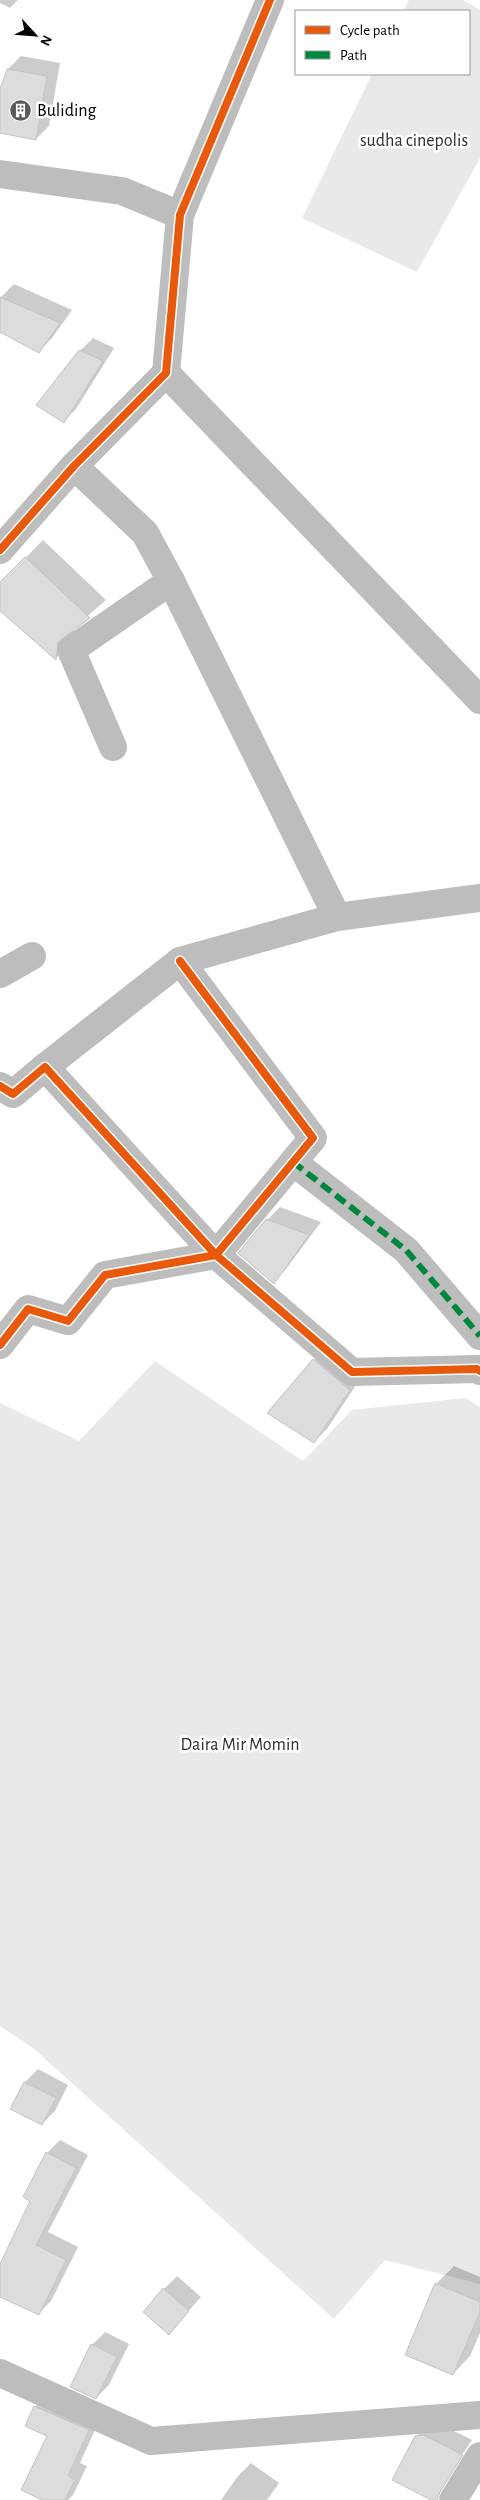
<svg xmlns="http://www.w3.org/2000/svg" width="480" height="2500" viewBox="0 0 480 2500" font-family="'Alegreya Sans',sans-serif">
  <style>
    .green { fill: #e9e9e9 }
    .shadow { fill: #0003 }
    .building { fill: #dcdcdc; stroke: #c4c4c4 }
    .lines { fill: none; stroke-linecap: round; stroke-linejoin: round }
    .minor { stroke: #bdbdbd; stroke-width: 28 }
    .tertiary { stroke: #bdbdbd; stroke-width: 28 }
    .quiet { stroke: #00873e; stroke-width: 6; stroke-dasharray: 12 6; stroke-linecap: butt }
    .cycleway-casing { stroke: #fff; stroke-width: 11 }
    .cycleway { stroke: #e8590c; stroke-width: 8 }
    .labels { text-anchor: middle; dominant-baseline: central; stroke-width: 5; stroke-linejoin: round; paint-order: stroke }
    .poi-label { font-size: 18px; fill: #000; stroke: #fff; text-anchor: start }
    .park-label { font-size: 18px; fill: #2e2e2e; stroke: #fff }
  </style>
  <rect width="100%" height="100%" fill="#fff"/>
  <g class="green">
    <polygon points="409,0 463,0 480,10 480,158 417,272 302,218 372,74 469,74 469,11 403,11"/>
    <polygon points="155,1361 303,1461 352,1410 465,1398 480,1407 480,2284 385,2260 334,2319 33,2048 0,2026 0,1403 79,1441"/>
  </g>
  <g class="shadow">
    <polygon points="0,0 18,0 10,8 0,3"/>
    <polygon points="21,56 60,63 49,126 36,139 0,132 0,93 8,69"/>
    <polygon points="14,284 72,310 52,338 39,351 0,330 0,298"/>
    <polygon points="93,338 114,348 76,409 64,421 80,351"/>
    <polygon points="43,540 106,600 74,628 73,641 56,658 0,609 0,584"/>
    <polygon points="280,1207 321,1222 286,1269 274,1282 267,1220"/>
    <polygon points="327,1347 362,1376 327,1429 314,1442 314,1360"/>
    <polygon points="38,2069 68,2085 55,2111 42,2124 25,2082"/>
    <polygon points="60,2140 88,2155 48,2232 78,2247 51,2301 38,2314 0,2295 0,2267 32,2200 47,2153"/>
    <polygon points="454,2266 480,2277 480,2333 470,2356 453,2374 436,2284"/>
    <polygon points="177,2276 201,2297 169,2333 164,2289"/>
    <polygon points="105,2332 129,2344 109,2385 96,2398 92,2345"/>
    <polygon points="49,2393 101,2417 80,2463 87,2466 73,2495 68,2500 45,2500 49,2436 27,2426 36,2406"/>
    <polygon points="429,2423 438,2423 472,2440 442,2484 416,2437"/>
    <polygon points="251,2463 279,2483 267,2500 221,2500 238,2476"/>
  </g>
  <g class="building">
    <polygon points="7,69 47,76 36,140 0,133 0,89"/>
    <polygon points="0,297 60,323 39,353 0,332"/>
    <polygon points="79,350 103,361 64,423 36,405"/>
    <polygon points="25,557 90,618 58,642 56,660 0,611 0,582"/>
    <polygon points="266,1219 309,1235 274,1284 238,1253"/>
    <polygon points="313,1359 350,1390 314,1443 267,1413"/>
    <polygon points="24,2082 56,2098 42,2125 10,2109"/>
    <polygon points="46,2152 76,2168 36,2245 66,2260 39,2315 0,2297 0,2264 30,2201 23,2197"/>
    <polygon points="435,2283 480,2302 480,2312 453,2375 405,2355"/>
    <polygon points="163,2288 189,2311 169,2335 143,2312"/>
    <polygon points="91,2344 117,2357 96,2399 70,2387"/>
    <polygon points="34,2406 89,2430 68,2476 75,2480 65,2500 42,2500 21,2490 47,2436 25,2426"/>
    <polygon points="424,2435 463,2455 440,2492 437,2500 431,2500 392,2480 415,2436"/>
  </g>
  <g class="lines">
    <g class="minor">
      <polyline points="0,174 122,191 180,215"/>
      <polyline points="74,466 145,533 171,581 337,917"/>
      <polyline points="113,747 71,650 171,581"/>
      <polyline points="0,974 32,956"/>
      <polyline points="45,1067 180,961 337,917 480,898"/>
      <polyline points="293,1162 406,1250 480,1336"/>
      <polyline points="0,1345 28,1309 68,1321 105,1275 216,1255 313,1138 180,961"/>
      <polyline points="0,2373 151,2441 480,2415"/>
      <polyline points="453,2500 480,2456"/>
    </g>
    <g class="tertiary">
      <polyline points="166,373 480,700"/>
      <polyline points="0,550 74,466 166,373 180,215 270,0"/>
      <polyline points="0,1086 13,1094 45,1067 216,1255 352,1372 477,1369 480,1371"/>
    </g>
    <polyline class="quiet" points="293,1162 406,1250 480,1336"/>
    <defs>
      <g id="cycleway">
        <polyline points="0,550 74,466 166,373 180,215 270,0"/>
        <polyline points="0,1086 13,1094 45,1067 216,1255 352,1372 477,1369 480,1371"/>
        <polyline points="0,1345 28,1309 68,1321 105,1275 216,1255 313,1138 180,961"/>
      </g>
    </defs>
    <use href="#cycleway" class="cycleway-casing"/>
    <use href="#cycleway" class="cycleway"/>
  </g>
  <defs>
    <symbol id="building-disc" viewBox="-11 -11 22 22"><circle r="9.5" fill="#595959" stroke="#fff"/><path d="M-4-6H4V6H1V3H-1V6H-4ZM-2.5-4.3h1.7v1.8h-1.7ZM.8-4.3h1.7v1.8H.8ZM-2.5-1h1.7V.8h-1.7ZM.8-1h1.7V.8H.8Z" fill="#fff"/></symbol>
  </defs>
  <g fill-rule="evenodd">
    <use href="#building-disc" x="8" y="98" width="25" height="25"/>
  </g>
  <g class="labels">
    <g class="poi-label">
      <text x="37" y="111">Buliding</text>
    </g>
    <g class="park-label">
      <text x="414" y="141">sudha cinepolis</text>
      <text x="240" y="1745">Daira Mir Momin</text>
    </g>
  </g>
  <rect x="295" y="10" width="175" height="65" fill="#ffffff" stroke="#999999"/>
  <rect x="305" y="26" width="25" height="8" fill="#e8590c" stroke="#999999"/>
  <text x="340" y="35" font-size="15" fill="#000000">Cycle path</text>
  <rect x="305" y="51" width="25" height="8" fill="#00873e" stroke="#999999"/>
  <text x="340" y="60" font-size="15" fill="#000000">Path</text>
  <g transform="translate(35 35) rotate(116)" stroke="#ffffff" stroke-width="4" paint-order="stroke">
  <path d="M0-4L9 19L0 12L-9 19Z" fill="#000000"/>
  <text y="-8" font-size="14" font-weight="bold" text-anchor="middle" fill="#000000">N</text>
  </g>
</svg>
